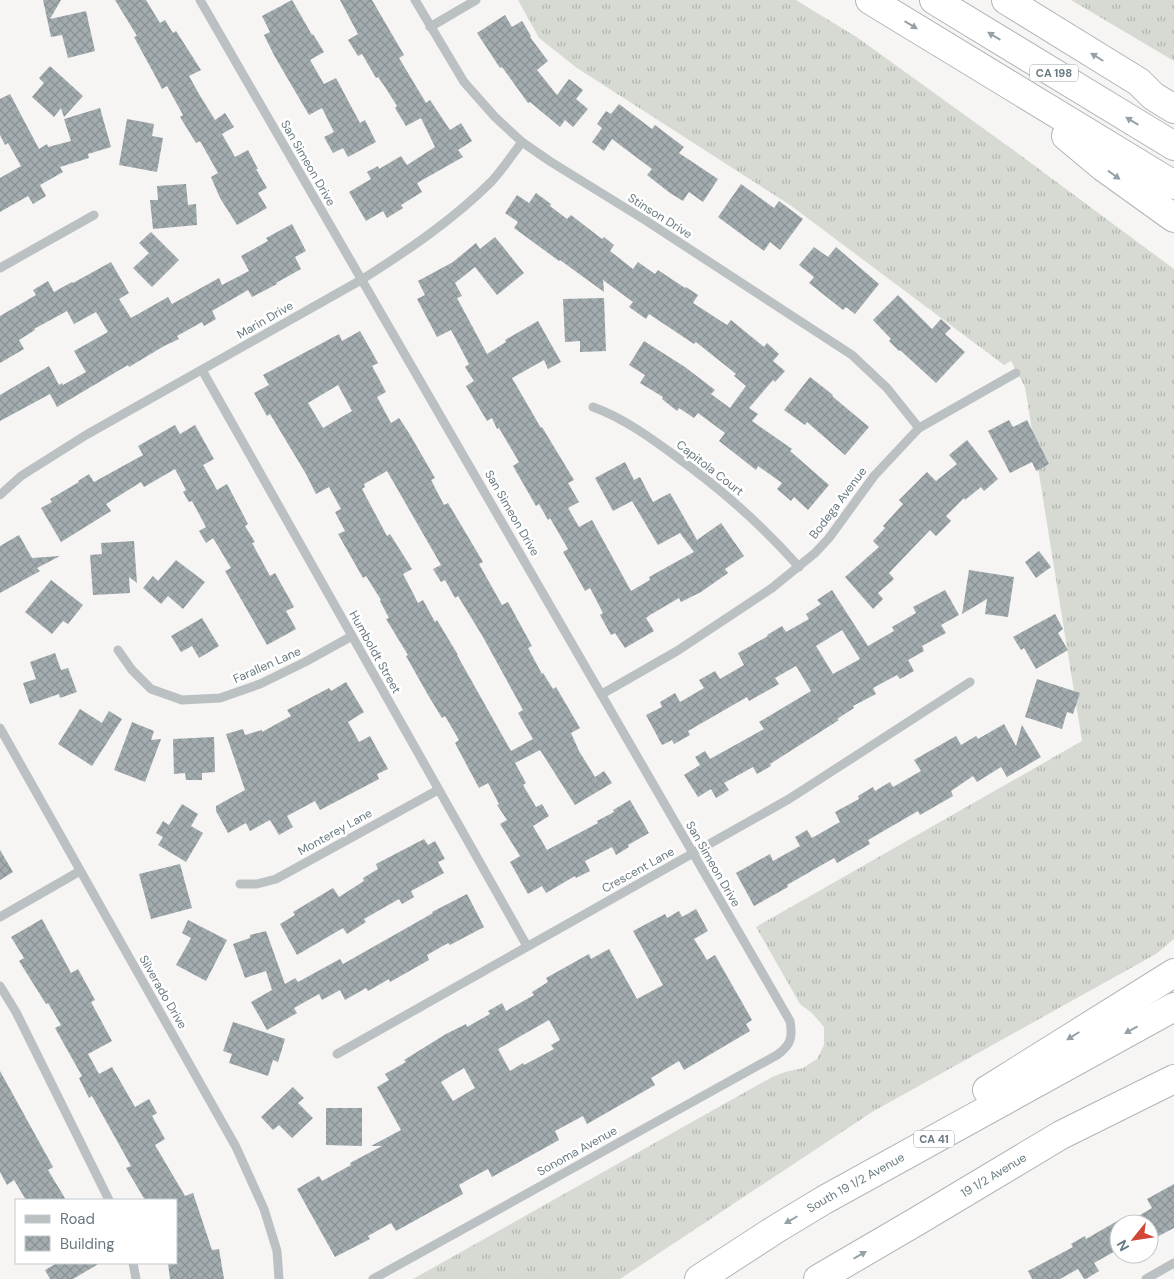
<svg xmlns="http://www.w3.org/2000/svg" width="1174" height="1279" viewBox="0 0 1174 1279" font-family="'DM Sans',sans-serif">
  <style>
    .grass { fill: url(#grass-tufts) }
    .building { fill: url(#building-cross-hatch); fill-rule: evenodd }
    .lines { fill: none; stroke-linecap: round; stroke-linejoin: round }
    .highway-casing { stroke: #b1b5b7; stroke-width: 30 }
    .minor { stroke: #bbc0c2; stroke-width: 9 }
    .highway { stroke: #fff; stroke-width: 28 }
    .oneway { fill: #95a1a7 }
    .labels { text-anchor: middle; dominant-baseline: central; stroke-width: 5; stroke-linejoin: round; paint-order: stroke }
    .shield { fill: #fff; stroke: #95a1a7; stroke-width: 1 }
    .shield-label { font-size: 11px; font-weight: bold; fill: #687981 }
    .street-label { font-size: 12px; fill: #687981; stroke: #fff }
  </style>
  <defs>
    <pattern id="grass-tufts" width="24" height="20" patternUnits="userSpaceOnUse" patternTransform="scale(1.25)"><rect width="24" height="20" fill="#d6dad2"/><path d="M3 7l-1-3M5 7V3M7 7l1-3M15 17l-1-3M17 17v-4M19 17l1-3" fill="none" stroke="#b1b6b0"/></pattern>
    <pattern id="building-cross-hatch" width="8" height="8" patternUnits="userSpaceOnUse" patternTransform="scale(1.25)"><rect width="8" height="8" fill="#a3acaf"/><path d="M0 0l8 8M0 8l8-8" fill="none" stroke="#899194"/></pattern>
  </defs>
  <rect width="100%" height="100%" fill="#f6f5f3"/>
  <g class="grass">
    <polygon points="518,0 796,0 858,38 1016,152 1174,269 1174,939 1156,954 872,1112 620,1279 413,1279 772,1077 785,1072 803,1068 817,1059 824,1045 824,1027 812,1013 800,1004 756,927 1082,741 1025,387 1011,361 1004,365 790,205 577,68 539,38"/>
    <polygon points="1071,0 1174,0 1174,61"/>
  </g>
  <g class="building">
    <polygon points="43,0 61,0 50,19 86,11 95,51 68,58 62,35 51,37"/>
    <polygon points="115,0 146,0 160,23 165,20 173,33 176,31 201,70 189,76 199,94 215,120 225,113 234,127 222,134 235,157 248,150 258,169 256,169 267,188 258,193 267,208 237,225 220,198 211,177 218,173 200,141 196,143 180,117 183,115 167,86 162,89 159,83 134,37 137,36"/>
    <polygon points="292,0 312,35 313,34 324,52 310,60 324,84 336,78 360,123 365,120 376,142 348,157 343,148 333,153 324,137 334,132 322,108 309,115 275,57 264,35 270,32 262,16"/>
    <polygon points="340,0 372,0 404,55 399,58 426,103 430,100 450,130 461,123 472,141 458,150 463,157 417,183 422,192 401,205 403,208 387,218 383,211 366,221 349,192 371,179 367,172 378,166 379,169 401,156 407,165 435,147 421,118 406,126 395,108 397,106 385,87 378,77 376,78 362,54 358,56 348,40 358,34"/>
    <polygon points="505,15 512,27 522,21 531,36 530,37 548,61 537,70 557,95 569,79 583,90 576,99 588,109 573,127 565,120 560,127 530,102 528,103 502,67 500,68 477,33"/>
    <polygon points="50,66 83,96 64,117 61,108 54,117 32,97 44,83 39,78"/>
    <polygon points="10,94 39,149 47,144 48,147 71,141 64,119 100,108 111,147 88,154 89,158 60,167 63,172 40,185 46,196 33,204 28,196 0,212 0,178 21,166 8,143 5,145 0,135 0,99"/>
    <polygon points="619,104 652,129 655,125 684,147 679,153 718,179 703,202 689,192 683,201 670,193 647,175 652,169 612,139 604,151 592,142 602,128 597,124 606,111 611,114"/>
    <polygon points="127,119 154,124 152,136 163,138 157,172 119,165"/>
    <polygon points="186,184 188,205 196,204 197,225 153,229 150,200 158,200 157,186"/>
    <polygon points="741,184 774,208 779,201 803,219 780,250 770,242 764,251 718,217"/>
    <polygon points="536,193 551,204 550,206 567,219 571,215 602,239 604,237 614,245 610,251 633,269 638,262 655,274 658,270 685,288 686,287 698,295 693,303 727,325 731,320 764,347 767,343 779,354 773,361 785,371 775,382 773,380 749,408 758,414 752,421 792,449 790,451 829,485 808,510 794,497 791,501 777,489 782,483 758,466 756,470 719,441 725,433 698,413 694,418 679,408 677,411 662,399 663,397 640,383 645,375 629,365 644,341 685,367 715,390 711,394 730,408 746,386 734,376 736,374 696,342 694,344 649,314 646,319 629,307 633,302 603,280 604,292 560,260 559,261 514,228 518,222 505,213 517,195 529,203"/>
    <polygon points="292,224 306,251 295,257 301,269 276,283 277,284 252,297 248,290 212,311 216,319 204,326 202,322 177,336 179,339 164,346 129,367 128,365 57,407 50,394 0,421 0,395 49,366 59,385 62,383 63,385 86,372 74,351 108,332 96,312 74,324 67,311 34,329 35,330 19,340 24,349 0,363 0,316 36,295 33,290 48,281 54,292 72,282 73,283 111,262 129,293 119,299 131,318 168,297 172,304 219,278 222,285 249,271 241,256 268,241 266,238"/>
    <polygon points="151,232 179,260 152,287 133,268 149,253 139,243"/>
    <polygon points="495,237 524,273 497,295 475,267 455,283 462,296 457,298 487,354 506,342 505,340 538,321 561,362 548,369 544,360 512,378 541,428 542,427 574,480 568,483 579,502 568,508 579,527 592,520 631,591 650,580 649,577 694,552 680,533 658,545 632,501 613,511 595,478 625,462 634,480 640,477 653,502 670,493 697,540 721,523 744,556 725,569 728,573 701,592 681,602 679,598 650,615 646,618 654,631 625,648 615,633 611,635 600,615 603,613 590,588 585,591 570,564 563,552 568,549 550,518 548,520 539,504 536,506 513,466 519,462 499,428 497,429 492,418 487,421 466,386 474,381 465,367 469,364 451,330 437,337 417,299 425,295 418,281 453,262 476,243 480,249"/>
    <polygon points="814,247 828,257 836,247 879,284 855,314 846,307 843,310 809,283 814,277 799,265"/>
    <polygon points="898,295 932,329 941,319 951,328 945,334 965,352 936,383 900,350 899,351 889,341 891,339 873,320"/>
    <polygon points="604,298 606,351 580,352 580,341 565,342 563,299"/>
    <path d="M360,331L378,363L372,366L386,392L377,397L391,423L399,418L409,433L435,478L431,480L444,505L448,503L483,562L479,564L502,605L508,602L532,646L528,648L542,674L543,673L553,689L556,687L580,728L571,733L579,751L595,777L604,771L612,783L575,805L540,750L515,763L526,783L523,785L536,807L542,804L549,816L533,826L547,850L598,823L597,821L614,812L613,810L630,800L649,833L628,845L629,847L616,855L612,847L585,861L590,871L576,878L575,876L546,893L542,886L528,894L510,862L520,856L500,824L507,820L497,805L499,804L488,783L479,788L455,743L459,740L445,716L442,718L428,695L406,656L408,655L386,619L389,618L380,601L381,600L366,576L363,578L338,534L345,531L335,512L341,509L329,487L316,494L306,474L270,414L267,416L254,393L269,385L263,375L339,334L342,341ZM338,385L352,411L323,428L308,403ZM387,471L441,565L433,569L441,582L445,580L455,598L458,596L483,637L523,710L518,713L533,739L511,751L457,655H458L437,620L435,622L423,600L418,603L403,574L412,569L390,534L387,536L362,489L365,487L364,484Z"/>
    <polygon points="810,377 833,395 832,396 869,427 845,455 807,422 805,425 784,410"/>
    <polygon points="1009,420 1013,427 1027,420 1049,464 1036,471 1032,462 1010,473 988,431"/>
    <polygon points="175,425 180,434 195,425 214,459 203,465 217,490 227,484 248,524 245,526 255,542 252,543 270,576 275,573 294,607 286,611 296,629 267,645 225,571 231,568 213,538 206,543 199,531 206,527 192,501 189,502 183,492 186,490 175,469 144,487 141,482 106,504 111,511 61,542 41,508 52,502 50,499 79,482 78,481 89,474 94,482 143,455 138,446"/>
    <polygon points="967,440 998,479 984,491 981,487 965,500 964,498 946,516 951,521 936,536 930,530 889,573 894,579 878,593 883,599 873,609 845,577 879,547 873,541 885,528 883,526 903,504 899,500 927,472 936,481 957,464 949,455"/>
    <polygon points="19,535 32,558 60,556 37,568 40,571 0,593 0,546"/>
    <polygon points="134,541 137,583 129,577 130,593 93,595 90,555 102,554 101,543"/>
    <polygon points="1039,551 1051,567 1036,578 1025,562"/>
    <polygon points="176,560 205,582 183,609 168,596 161,604 143,588 153,576 158,581"/>
    <polygon points="969,570 1014,577 1008,617 985,614 987,599 962,614"/>
    <polygon points="51,580 83,605 68,624 63,621 52,634 25,612"/>
    <path d="M832,590L868,646L894,631L892,627L916,613L913,607L945,590L959,615L941,625L946,633L922,646L924,651L908,660L914,671L900,679L897,675L873,688L876,694L853,706L854,708L837,719L839,720L770,764L771,766L757,774L753,767L724,783L729,790L716,798L711,789L698,797L684,775L700,765L695,757L705,751L710,759L764,729L759,722L811,691L796,666L775,678L779,684L749,701L747,697L688,731L690,735L674,744L672,740L662,745L646,715L662,707L660,702L675,693L680,702L704,688L699,680L715,671L720,679L744,665L738,653L768,636L767,635L782,626L786,632L809,619L806,614L821,604L817,600ZM842,630L860,659L833,674L816,646Z"/>
    <polygon points="1055,614 1063,629 1058,633 1068,650 1036,669 1024,648 1021,650 1013,637"/>
    <polygon points="202,618 219,646 199,658 192,646 181,652 171,636"/>
    <polygon points="55,653 61,670 68,668 77,692 60,698 59,694 30,704 23,683 36,679 30,662"/>
    <polygon points="1037,679 1080,693 1073,714 1067,712 1062,729 1025,717"/>
    <polygon points="346,682 364,712 348,722 359,742 370,736 388,769 377,774 379,779 320,810 315,801 287,816 293,827 279,835 270,820 250,831 246,823 228,833 216,811 216,806 245,790 226,734 243,729 245,735 262,730 262,732 291,716 287,710 329,688 331,691"/>
    <polygon points="80,709 102,723 109,711 122,719 92,766 58,744"/>
    <polygon points="132,722 154,731 151,740 161,739 145,782 114,770"/>
    <polygon points="1004,724 1016,746 1022,725 1041,757 1007,777 1001,767 977,782 973,776 951,791 953,796 920,815 918,811 868,840 870,844 837,863 834,858 787,885 788,887 754,906 736,873 770,854 773,861 800,846 795,837 807,830 812,838 840,822 835,812 859,799 858,796 873,787 875,791 890,782 893,787 921,771 914,760 956,736 961,745 976,736 978,739"/>
    <polygon points="214,737 215,772 202,773 202,780 186,780 185,773 174,774 173,739"/>
    <polygon points="182,804 198,814 191,826 203,833 186,862 158,845 163,837 156,833 163,821 169,825"/>
    <polygon points="424,839 428,845 435,841 445,859 438,862 444,873 411,891 414,897 402,904 399,899 364,919 366,922 347,934 343,928 297,955 280,924 295,915 293,912 333,888 339,897 364,881 363,878 378,869 376,864"/>
    <polygon points="0,850 13,872 0,880"/>
    <polygon points="180,864 192,908 151,919 139,874"/>
    <polygon points="467,894 484,927 450,945 448,943 427,955 429,960 390,982 389,979 368,991 366,988 345,1000 340,990 322,1000 319,994 294,1008 297,1013 267,1030 251,1002 272,990 266,971 245,978 233,944 250,938 250,935 266,931 285,984 295,978 298,982 340,959 343,964 433,913 432,912"/>
    <path d="M696,909L708,931L694,939L707,960L715,955L752,1020L746,1024L750,1031L684,1070L679,1061L651,1078L655,1085L587,1124L583,1116L555,1131L559,1140L492,1177L488,1169L471,1178L459,1185L463,1194L396,1231L391,1223L368,1236L370,1239L335,1257L297,1189L319,1176L322,1181L351,1165L350,1163L382,1146H371L401,1130L377,1087L389,1080L385,1074L406,1062L404,1060L446,1034L466,1024L467,1027L490,1014L488,1011L502,1003L506,1011L534,995L532,992L548,982L546,978L589,954L591,959L609,949L637,999L663,985L633,931L665,914L667,918L679,911L682,917ZM549,1020L560,1040L551,1045L554,1049L524,1065L523,1063L510,1071L498,1049ZM464,1068L475,1088L453,1101L441,1082Z"/>
    <polygon points="42,919 71,973 78,969 95,1000 91,1002 112,1041 88,1054 99,1074 112,1067 135,1107 149,1099 157,1113 152,1116 165,1139 155,1145 185,1196 193,1193 212,1250 219,1249 224,1279 170,1279 168,1263 176,1263 176,1200 145,1200 126,1168 131,1166 92,1096 89,1098 79,1078 82,1076 55,1028 61,1025 48,1003 46,1004 19,961 24,958 11,937"/>
    <polygon points="188,920 227,940 206,981 176,965 191,938 182,933"/>
    <polygon points="233,1022 285,1039 278,1062 273,1060 268,1076 229,1063 232,1054 223,1051"/>
    <polygon points="0,1071 53,1167 48,1170 66,1200 26,1200 14,1180 7,1185 0,1172"/>
    <polygon points="293,1087 304,1098 298,1103 313,1118 292,1138 279,1125 273,1130 261,1117"/>
    <polygon points="326,1108 362,1108 362,1146 326,1145"/>
    <polygon points="1174,1184 1174,1228 1149,1241 1149,1224 1125,1224 1152,1208 1147,1199"/>
    <polygon points="1119,1220 1119,1249 1094,1263 1099,1271 1086,1279 1084,1279 1078,1269 1060,1279 1032,1279 1028,1271 1073,1247 1071,1244 1085,1236 1086,1239"/>
    <polygon points="57,1263 100,1263 73,1279 50,1279 45,1270"/>
  </g>
  <g class="lines">
    <defs>
      <g id="highway">
        <polyline points="870,0 1174,185"/>
        <polyline points="934,0 1174,146"/>
        <polyline points="1006,0 1139,82 1153,96 1174,109"/>
        <polyline points="1066,136 1103,167 1174,218"/>
        <polyline points="987,1090 1174,973"/>
        <path id="s1" d="M699,1279L776,1229L824,1200L1174,1007"/>
        <path id="s2" d="M818,1279L919,1220L1061,1135L1174,1079"/>
      </g>
    </defs>
    <use href="#highway" class="highway-casing"/>
    <g class="minor">
      <path d="M200,0L790,1021C793,1037 791,1045 777,1055L373,1279"/>
      <polyline points="415,0 464,82 495,117 522,142 551,162 645,220 852,355 887,388 919,428"/>
      <polyline points="430,27 476,0"/>
      <polyline points="0,268 94,215"/>
      <polyline points="202,370 527,946"/>
      <path d="M593,407C623,418 648,436 674,455C720,488 762,525 799,567"/>
      <path d="M0,495L21,476L86,435L361,280C407,251 453,220 492,181C503,169 512,155 522,142"/>
      <polyline points="118,650 132,670 151,689 182,700 220,698 260,684 305,662 352,636"/>
      <polyline points="602,694 677,651 772,588 815,553 829,538 874,476 919,428 1016,373"/>
      <polyline points="0,728 236,1147 264,1209 277,1251 279,1279"/>
      <polyline points="240,884 257,884 276,879 438,790"/>
      <polyline points="0,917 80,871"/>
      <polyline points="0,986 16,1012 109,1200"/>
      <polyline points="337,1054 789,799 970,682"/>
      <polyline points="133,1263 136,1279"/>
      <polyline points="1146,1279 1174,1263"/>
    </g>
    <use href="#highway" class="highway"/>
  </g>
  <defs><path id="oneway-solid" d="M-6-.8H1V-3.2L6.5 0L1 3.2V.8H-6Z" transform="scale(1.25)"/></defs>
  <g class="oneway">
    <use href="#oneway-solid" transform="translate(911 25) rotate(31)"/>
    <use href="#oneway-solid" transform="translate(994 36) rotate(-149)"/>
    <use href="#oneway-solid" transform="translate(1097 57) rotate(-148)"/>
    <use href="#oneway-solid" transform="translate(1132 121) rotate(-149)"/>
    <use href="#oneway-solid" transform="translate(1114 175) rotate(36)"/>
    <use href="#oneway-solid" transform="translate(1131 1030) rotate(151)"/>
    <use href="#oneway-solid" transform="translate(1073 1036) rotate(148)"/>
    <use href="#oneway-solid" transform="translate(791 1220) rotate(150)"/>
    <use href="#oneway-solid" transform="translate(860 1255) rotate(-30)"/>
  </g>
  <g class="labels">
    <g class="shield">
      <rect x="1030" y="64.5" width="48" height="17" rx="4"/>
      <rect x="914" y="1130.5" width="40" height="17" rx="4"/>
    </g>
    <g class="shield-label">
      <text x="1054" y="73">CA 198</text>
      <text x="934" y="1139">CA 41</text>
    </g>
    <g class="street-label">
      <text transform="translate(308 163) rotate(60)">San Simeon Drive</text>
      <text transform="translate(660 216) rotate(32)">Stinson Drive</text>
      <text transform="translate(265 320) rotate(-30)">Marin Drive</text>
      <text transform="translate(710 468) rotate(38)">Capitola Court</text>
      <text transform="translate(838 503) rotate(-53)">Bodega Avenue</text>
      <text transform="translate(512 513) rotate(60)">San Simeon Drive</text>
      <text transform="translate(375 652) rotate(61)">Humboldt Street</text>
      <text transform="translate(267 665) rotate(-24)">Farallen Lane</text>
      <text transform="translate(335 832) rotate(-29)">Monterey Lane</text>
      <text transform="translate(713 864) rotate(60)">San Simeon Drive</text>
      <text transform="translate(638 870) rotate(-29)">Crescent Lane</text>
      <text transform="translate(163 992) rotate(60)">Silverado Drive</text>
      <text transform="translate(577 1151) rotate(-29)">Sonoma Avenue</text>
      <text stroke="none"><textPath href="#s2" startOffset="204">19 1/2 Avenue</textPath></text>
      <text stroke="none"><textPath href="#s1" startOffset="184">South 19 1/2 Avenue</textPath></text>
    </g>
  </g>
  <rect x="15" y="1199" width="162" height="65" fill="#ffffff" stroke="#c3c9cd"/>
  <rect x="25" y="1215" width="25" height="8" fill="#bbc0c2" stroke="#c3c9cd"/>
  <text x="60" y="1224" font-size="15" fill="#687981">Road</text>
  <rect x="25" y="1236" width="25" height="15" fill="url(#building-cross-hatch)" stroke="#c3c9cd"/>
  <text x="60" y="1249" font-size="15" fill="#687981">Building</text>
  <g transform="translate(1134 1239) rotate(240)"><circle r="24" fill="#ffffff" stroke="#c3c9cd"/>
  <path d="M0-4L9 19L0 12L-9 19Z" fill="#d14637"/>
  <text y="-8" font-size="14" font-weight="bold" text-anchor="middle" fill="#687981">N</text>
  </g>
</svg>
